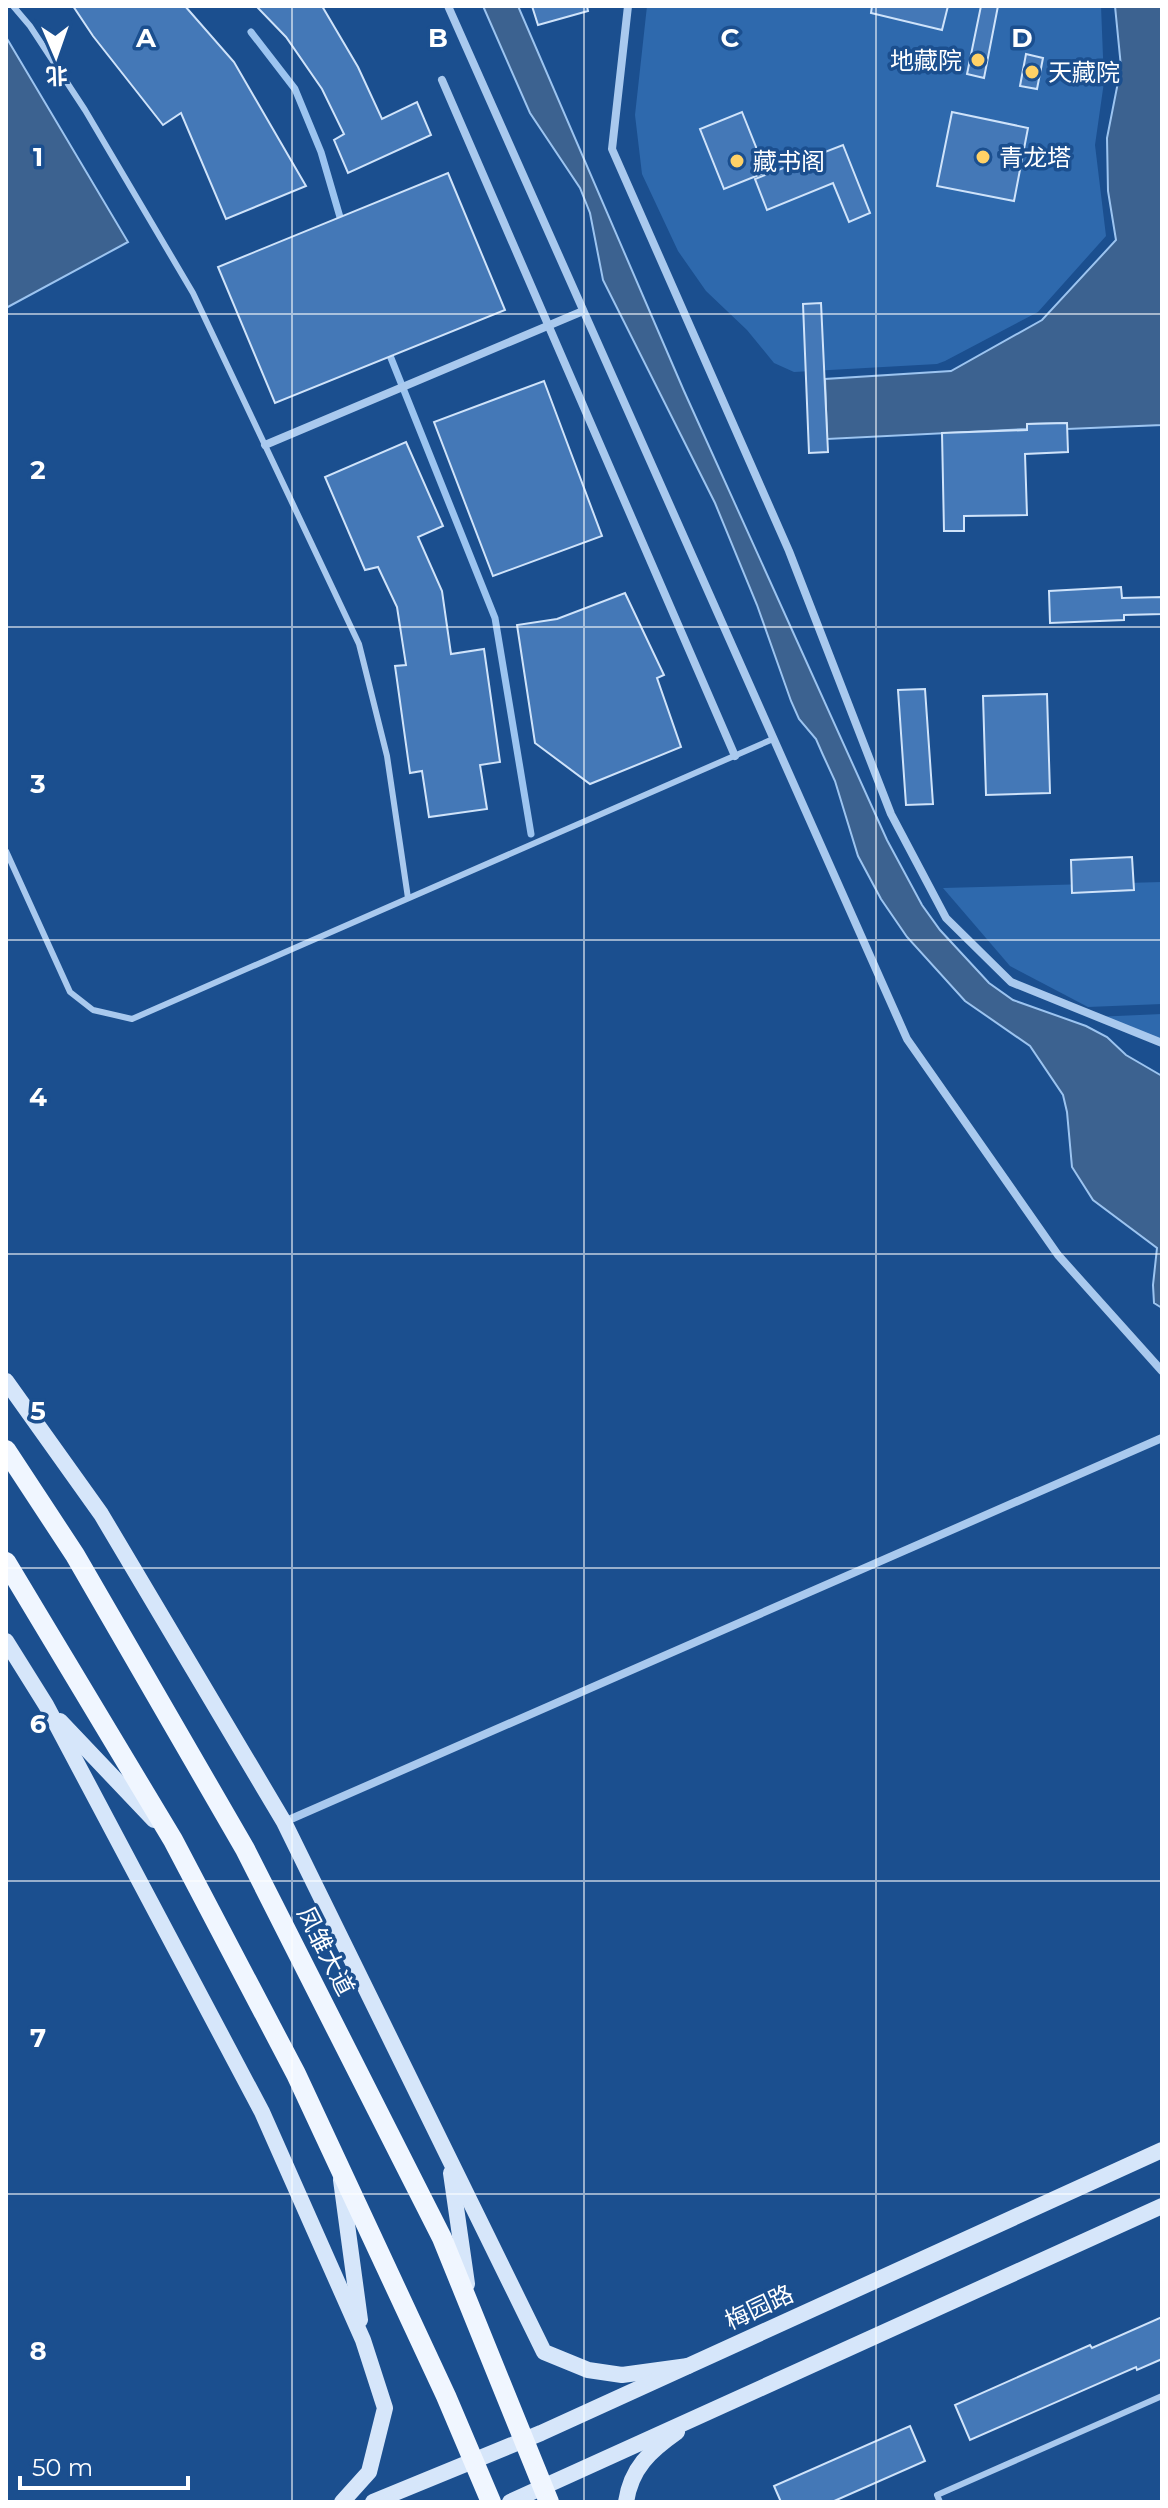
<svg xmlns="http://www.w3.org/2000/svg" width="1168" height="2508" viewBox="0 0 1168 2508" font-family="Montserrat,'Noto Sans SC',sans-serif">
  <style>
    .green { fill: #2e69ad }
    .water { fill: #3c6290; stroke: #9cc4f0; stroke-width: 2 }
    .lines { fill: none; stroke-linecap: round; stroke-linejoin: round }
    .stream { stroke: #9cc4f0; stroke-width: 7 }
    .building { fill: #4478b7; stroke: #cfe3fa; stroke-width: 2 }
    .lane { stroke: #a9c9ee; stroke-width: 6 }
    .street { stroke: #a9c9ee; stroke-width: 8 }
    .secondary { stroke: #d6e6fa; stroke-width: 16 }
    .primary { stroke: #f0f6ff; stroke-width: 20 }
    .grid { fill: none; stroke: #fff; stroke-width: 2; stroke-opacity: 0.55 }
    .poi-dot { fill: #ffd166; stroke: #1b4f8f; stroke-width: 3 }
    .labels { text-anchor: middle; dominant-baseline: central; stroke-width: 7; stroke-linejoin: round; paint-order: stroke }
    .poi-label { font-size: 24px; fill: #fff; stroke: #1b4f8f; text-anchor: start }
    .street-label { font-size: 24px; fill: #fff; stroke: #1b4f8f }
    .grid-label { font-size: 26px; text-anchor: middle; font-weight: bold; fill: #fff; stroke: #1b4f8f; stroke-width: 7; stroke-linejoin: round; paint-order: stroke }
  </style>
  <rect width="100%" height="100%" fill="#1b4f8f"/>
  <g class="green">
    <polygon points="647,6 1101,6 1104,82 1095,145 1106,236 1038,312 945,361 937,364 794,372 774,363 747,330 706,291 678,251 642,174 635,115"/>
    <polygon points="1162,882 1162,1004 1088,1007 1010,966 943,888"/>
    <polygon points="1162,1014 1162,1042 1094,1017"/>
  </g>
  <g class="water">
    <polygon points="483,6 518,6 684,391 887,840 922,905 940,930 989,983 1013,1000 1086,1026 1107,1037 1126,1055 1162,1076 1162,1308 1154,1303 1153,1285 1157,1248 1093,1200 1072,1167 1067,1112 1063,1095 1030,1046 965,1001 907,937 881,899 858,856 835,781 823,755 816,739 799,719 791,701 757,605 715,503 603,280 590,213 580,188 530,113"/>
    <polygon points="1115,6 1162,6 1162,425 1067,429 1066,423 1027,424 1027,429 827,439 825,379 951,371 1042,320 1116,240 1108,191 1107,138 1121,67"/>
    <polygon points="6,37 128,242 6,308"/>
  </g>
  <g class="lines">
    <g class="stream">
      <polyline points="251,32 295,89 321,152 342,224"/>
      <polyline points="387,348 495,618 531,834"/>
    </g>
  </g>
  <g class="building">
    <polygon points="73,6 185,6 234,62 306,186 226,219 181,113 163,125 93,36"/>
    <polygon points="256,6 322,6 358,67 382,119 417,102 431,135 348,173 334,140 344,134 322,89 286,37"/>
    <polygon points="532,6 587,6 588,11 538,25"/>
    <polygon points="872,6 948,6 942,30 871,13"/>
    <polygon points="981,6 998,6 984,78 967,74"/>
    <polygon points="1026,54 1043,58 1037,89 1020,86"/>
    <polygon points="742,112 766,172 724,189 700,129"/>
    <polygon points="952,112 1028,128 1014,201 937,186"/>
    <polygon points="843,145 870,213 849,222 833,183 767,210 755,179"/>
    <polygon points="448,173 505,310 275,403 218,267"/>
    <polygon points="821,303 828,452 809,453 803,304"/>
    <polygon points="544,381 602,536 493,576 434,422"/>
    <polygon points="1067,423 1068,452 1025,454 1027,515 964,516 964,531 944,531 942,433 1027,430 1027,424"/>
    <polygon points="406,442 443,526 418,537 442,591 451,654 484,649 500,762 480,765 487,809 429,817 422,771 410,773 395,666 406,665 397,607 378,567 365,570 325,477"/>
    <polygon points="1121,587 1122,598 1162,597 1162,614 1124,615 1124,620 1050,623 1049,591"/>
    <polygon points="625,593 664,675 657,678 681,747 590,784 535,743 517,625 557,619"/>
    <polygon points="925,689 933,804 906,805 898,690"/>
    <polygon points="1047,694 1050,793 986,795 983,696"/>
    <polygon points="1132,857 1134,890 1072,893 1071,860"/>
    <polygon points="1162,2317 1162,2359 1137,2370 1136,2367 970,2440 955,2405 1090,2345 1092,2348"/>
    <polygon points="910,2426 925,2461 832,2502 781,2502 774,2486"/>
  </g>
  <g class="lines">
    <g class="lane">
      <polyline points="13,6 30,26 85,110 193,293 359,644 387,756 408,898"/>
      <polyline points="6,851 70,992 93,1010 132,1019 773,739"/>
      <polyline points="940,2502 937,2495 1162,2396"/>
    </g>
    <g class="street">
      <polyline points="448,6 907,1039 1058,1255 1162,1371"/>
      <polyline points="628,6 612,149 789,551 891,814 946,918 1011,982 1162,1043"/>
      <polyline points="442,80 735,756"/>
      <polyline points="265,445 583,311"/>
      <polyline points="284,1822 1162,1438"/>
    </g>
    <g class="secondary">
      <polyline points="6,1381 101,1514 284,1822 544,2352 588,2370 622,2375 688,2366"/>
      <polyline points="6,1641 46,1705 262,2112 363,2340 385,2408 369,2472 342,2502"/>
      <polyline points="60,1721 154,1820"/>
      <polyline points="451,2173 467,2284"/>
      <polyline points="341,2180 360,2320"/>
      <polyline points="373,2502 541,2433 1162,2150"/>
      <polyline points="510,2502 1162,2206"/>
      <path d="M626,2502C631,2468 650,2451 677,2432"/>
    </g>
    <g class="primary">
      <polyline points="6,1450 75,1555 245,1849 442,2238 549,2502"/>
      <polyline points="6,1562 173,1840 296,2074 446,2396 491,2502"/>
    </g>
  </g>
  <path class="grid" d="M292,6V2502M584,6V2502M876,6V2502M6,314H1162M6,627H1162M6,940H1162M6,1254H1162M6,1568H1162M6,1881H1162M6,2194H1162"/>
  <g class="poi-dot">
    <circle cx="978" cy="60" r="8"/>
    <circle cx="1032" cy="72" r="8"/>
    <circle cx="983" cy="157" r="8"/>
    <circle cx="737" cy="161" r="8"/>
  </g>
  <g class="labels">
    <g class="poi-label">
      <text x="962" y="60" text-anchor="end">地藏院</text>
      <text x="1048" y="72">天藏院</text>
      <text x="999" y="157">青龙塔</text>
      <text x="753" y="161">藏书阁</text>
    </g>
    <g class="street-label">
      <text transform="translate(326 1951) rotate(63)">凤雏大道</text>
      <text transform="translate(759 2307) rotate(-25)">梅园路</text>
    </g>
  </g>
  <g class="grid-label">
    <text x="146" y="47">A</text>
    <text x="438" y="47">B</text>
    <text x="730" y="47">C</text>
    <text x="1022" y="47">D</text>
    <text x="38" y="166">1</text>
    <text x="38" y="479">2</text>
    <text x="38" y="793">3</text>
    <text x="38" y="1106">4</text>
    <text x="38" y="1420">5</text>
    <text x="38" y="1733">6</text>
    <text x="38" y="2047">7</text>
    <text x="38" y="2360">8</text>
  </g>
  <rect width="1168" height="2508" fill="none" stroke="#ffffff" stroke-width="16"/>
  <g transform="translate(56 56) rotate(178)" stroke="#1b4f8f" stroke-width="6" paint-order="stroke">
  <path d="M0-6L14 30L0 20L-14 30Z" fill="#ffffff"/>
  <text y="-12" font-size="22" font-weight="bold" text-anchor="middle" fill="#ffffff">北</text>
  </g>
  <path d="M20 2476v12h168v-12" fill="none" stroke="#ffffff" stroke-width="4"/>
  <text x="32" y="2476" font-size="24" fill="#ffffff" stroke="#1b4f8f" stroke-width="6" paint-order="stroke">50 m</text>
</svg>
